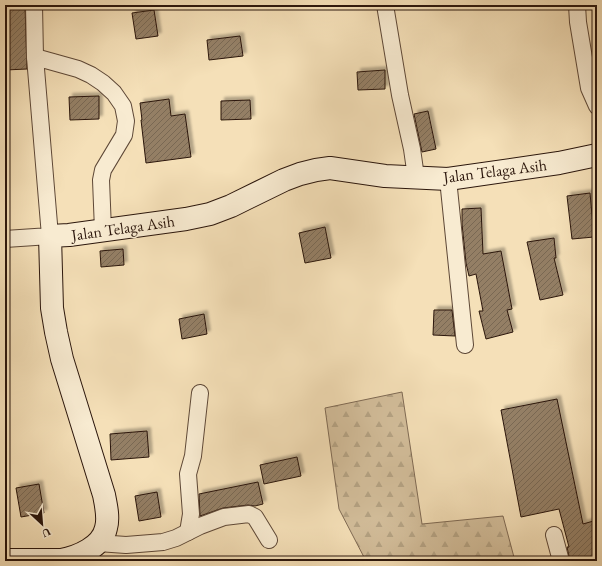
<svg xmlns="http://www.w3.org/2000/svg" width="602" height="566" viewBox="0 0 602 566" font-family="'EB Garamond',serif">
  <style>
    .forest { fill: url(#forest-firs); stroke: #7f6a54 }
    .building { fill: url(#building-hatch); stroke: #2b160c; filter: url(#shadow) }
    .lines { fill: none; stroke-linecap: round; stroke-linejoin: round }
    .street-casing { stroke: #5e4837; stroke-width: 18 }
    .secondary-casing { stroke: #2b160c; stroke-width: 24 }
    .street { stroke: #f8ebd1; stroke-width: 16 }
    .secondary { stroke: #f8ebd1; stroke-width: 22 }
    .labels { text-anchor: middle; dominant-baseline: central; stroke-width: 3; stroke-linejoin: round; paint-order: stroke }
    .street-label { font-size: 16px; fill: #2b160c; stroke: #f8ebd1 }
  </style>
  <defs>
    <pattern id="forest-firs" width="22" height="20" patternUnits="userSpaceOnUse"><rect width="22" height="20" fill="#d3be9b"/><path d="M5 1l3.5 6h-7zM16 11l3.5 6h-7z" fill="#b5a384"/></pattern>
    <pattern id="building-hatch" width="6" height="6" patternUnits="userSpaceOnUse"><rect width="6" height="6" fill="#947f65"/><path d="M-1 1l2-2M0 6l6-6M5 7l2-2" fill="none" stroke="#796752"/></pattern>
    <filter id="shadow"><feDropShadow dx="3.5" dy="-3.5" stdDeviation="1" flood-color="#0004"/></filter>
  </defs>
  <rect width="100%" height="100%" fill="#f5e0b8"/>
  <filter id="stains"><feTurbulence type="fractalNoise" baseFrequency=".005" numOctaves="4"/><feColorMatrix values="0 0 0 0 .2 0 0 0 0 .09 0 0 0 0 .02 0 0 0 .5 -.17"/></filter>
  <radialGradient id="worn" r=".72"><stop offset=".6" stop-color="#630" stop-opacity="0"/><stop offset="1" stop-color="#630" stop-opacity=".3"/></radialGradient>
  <polygon class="forest" points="402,392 422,524 503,516 515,561 366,561 339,509 325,408"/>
  <g class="building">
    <polygon points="7,5 25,5 27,69 5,70 5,47 9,47"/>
    <polygon points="154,10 158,36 136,39 132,13"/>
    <polygon points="240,36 243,56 209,60 207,40"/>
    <polygon points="385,70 385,89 358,90 357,72"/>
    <polygon points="99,96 99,119 70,120 69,97"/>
    <polygon points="169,99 171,116 185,114 191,157 146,163 141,120 142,120 140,103"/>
    <polygon points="250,100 251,119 221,120 221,101"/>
    <polygon points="428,111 436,149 422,152 414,114"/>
    <polygon points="590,193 594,237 572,239 567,196"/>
    <polygon points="481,208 483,254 501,251 512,309 507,310 513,332 486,339 479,311 483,311 476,274 469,276 466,263 462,224 462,209"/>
    <polygon points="325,227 331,258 305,263 299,233"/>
    <polygon points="554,238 556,258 554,258 563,295 540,300 527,242"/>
    <polygon points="123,249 124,265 101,267 100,251"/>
    <polygon points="434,310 452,310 455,336 433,335"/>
    <polygon points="204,314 207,334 182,339 179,319"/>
    <polygon points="557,399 583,524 597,520 597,561 570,561 567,547 569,547 559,509 521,517 501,410"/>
    <polygon points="147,431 149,457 111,460 110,434"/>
    <polygon points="297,457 301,476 264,484 260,465"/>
    <polygon points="258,482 263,504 255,506 248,505 223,508 200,516 199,494"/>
    <polygon points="39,484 44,513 21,517 16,488"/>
    <polygon points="157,492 161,517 139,521 135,496"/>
  </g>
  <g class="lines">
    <defs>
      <g id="street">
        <polyline points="385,5 400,95 412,149 416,177"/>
        <polyline points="577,5 578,22 589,88 597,106"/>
        <polyline points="35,57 78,69 91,75 103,83 114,93 123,106 126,121 124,135 103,170 101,180 103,230"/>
        <polyline points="448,179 465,345"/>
        <polyline points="5,239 50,236 35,57 34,5"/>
        <polyline points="188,532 191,514 188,474 193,456 200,393"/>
        <polyline points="554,535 561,561"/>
        <polyline points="98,543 126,545 151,543 163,542 176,538 200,526 224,517 249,514 255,517 269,540"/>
      </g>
      <path id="secondary" d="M5,560C17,560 30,560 42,560C48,560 55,560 61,560C78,557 102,547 106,528C109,518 106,505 104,495L62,359L56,332L52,308L50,236L69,235L186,219L210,214L231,206L284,180L300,174L316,170L330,168L385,176L448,179L559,163L597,155"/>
    </defs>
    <use href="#street" class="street-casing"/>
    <use href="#secondary" class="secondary-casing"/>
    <use href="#street" class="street"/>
    <use href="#secondary" class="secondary"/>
  </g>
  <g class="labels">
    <g class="street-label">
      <text transform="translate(495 171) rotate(-7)">Jalan Telaga Asih</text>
      <text transform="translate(123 228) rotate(-8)">Jalan Telaga Asih</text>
    </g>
  </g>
  <rect width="602" height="566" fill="none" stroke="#f5e0b8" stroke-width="20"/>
  <rect x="6" y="6" width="590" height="554" fill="none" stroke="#2b160c" stroke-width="2"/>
  <rect x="10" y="10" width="582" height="546" fill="none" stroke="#2b160c"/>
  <g transform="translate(42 524) rotate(154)" stroke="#f8ebd1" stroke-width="3" paint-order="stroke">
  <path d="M0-3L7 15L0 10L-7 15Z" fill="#2b160c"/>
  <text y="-6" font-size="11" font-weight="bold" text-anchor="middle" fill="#2b160c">U</text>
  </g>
  <rect width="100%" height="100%" filter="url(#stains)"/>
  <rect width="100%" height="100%" fill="url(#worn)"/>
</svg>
